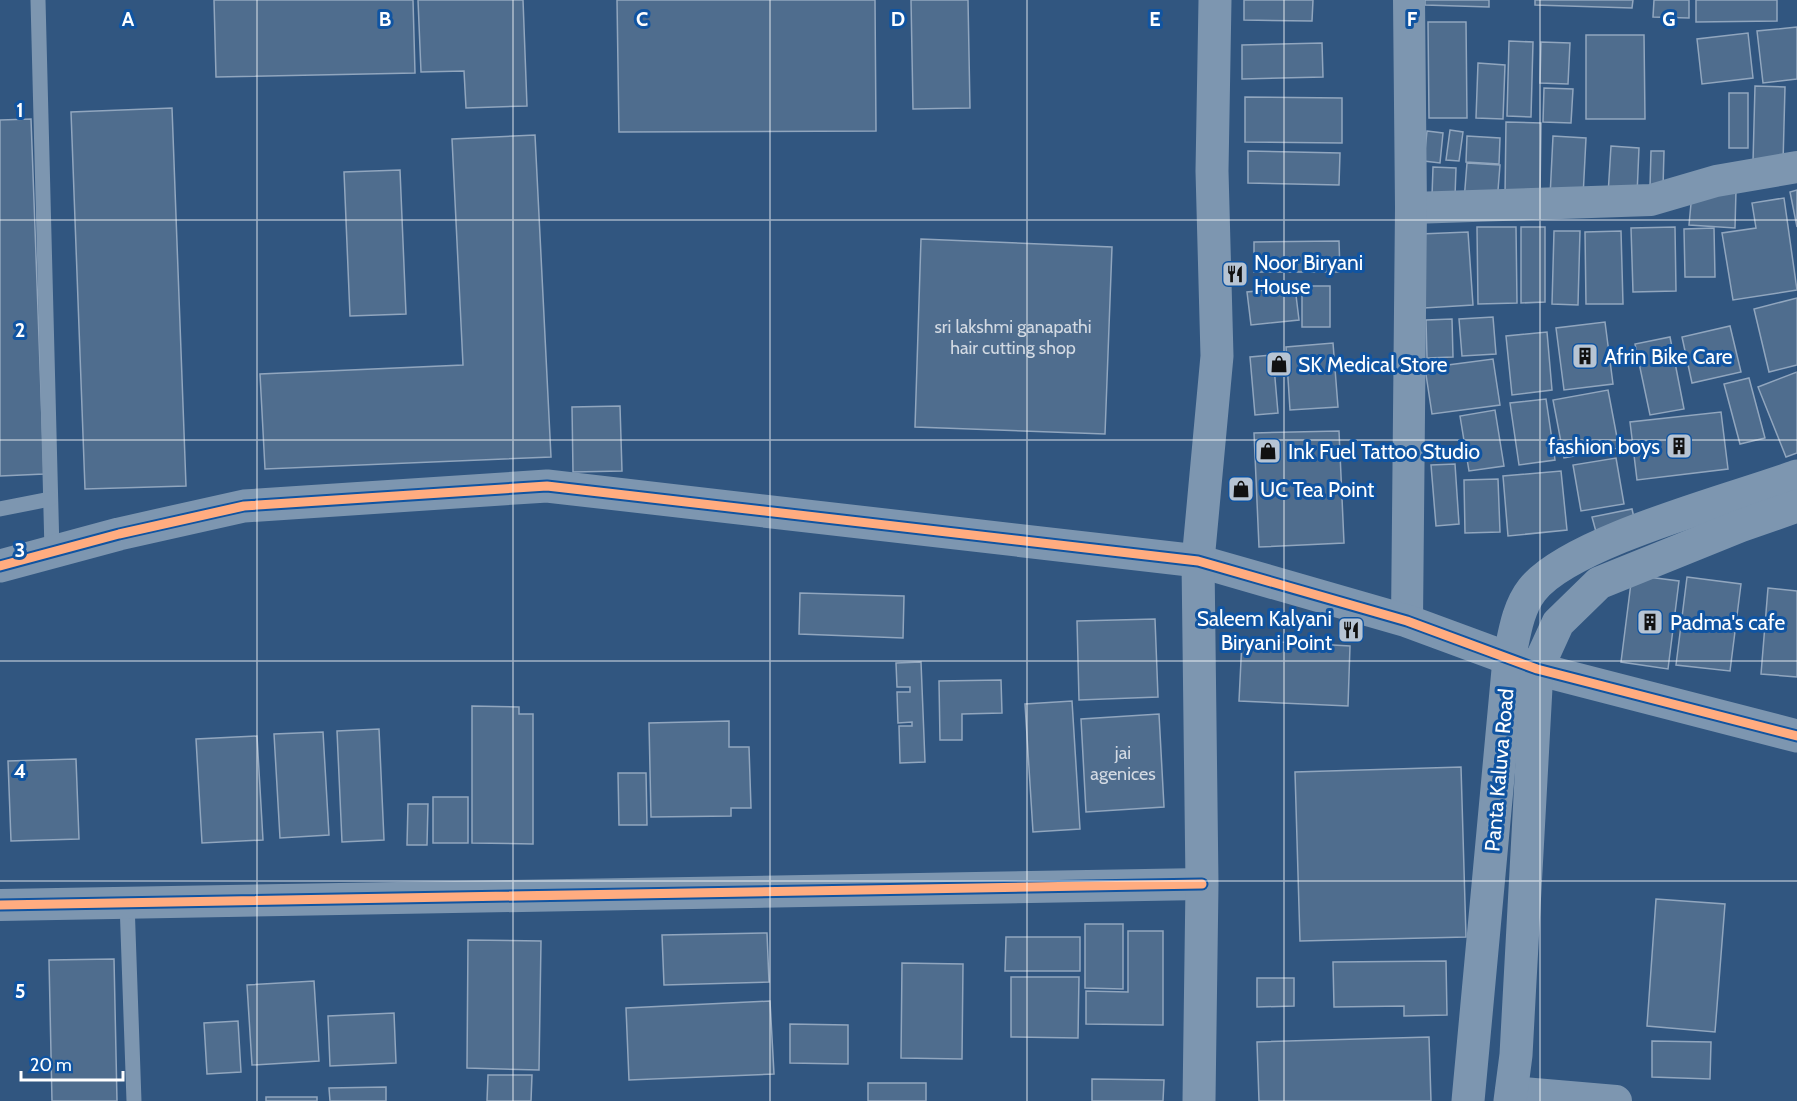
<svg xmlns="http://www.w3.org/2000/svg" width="1797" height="1101" viewBox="0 0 1797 1101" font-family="Cabin,sans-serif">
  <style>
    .building { fill: #4f6d8e; stroke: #91a6be; stroke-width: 1.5 }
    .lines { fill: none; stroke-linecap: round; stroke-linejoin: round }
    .service { stroke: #7d96b0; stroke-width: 15 }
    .minor { stroke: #7d96b0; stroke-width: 32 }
    .tertiary { stroke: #7d96b0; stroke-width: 33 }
    .cycleway-casing { stroke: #1054a1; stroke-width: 13 }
    .cycleway { stroke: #ffac80; stroke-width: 9 }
    .grid { fill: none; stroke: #fff; stroke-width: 1.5; stroke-opacity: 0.55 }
    .labels { text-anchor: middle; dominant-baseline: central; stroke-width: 6; stroke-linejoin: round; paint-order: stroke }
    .number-label { font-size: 18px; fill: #d3dae3 }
    .poi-label { font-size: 21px; fill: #fff; stroke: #1054a1; text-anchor: start }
    .street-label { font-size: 21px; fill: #fff; stroke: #1054a1 }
    .grid-label { font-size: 20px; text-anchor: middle; font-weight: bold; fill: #fff; stroke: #1054a1; stroke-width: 6; stroke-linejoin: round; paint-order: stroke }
  </style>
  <rect width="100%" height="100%" fill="#315680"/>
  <g class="building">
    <polygon points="214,0 413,0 415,73 216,77"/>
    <polygon points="418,0 523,0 527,106 466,108 464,71 421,72"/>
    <polygon points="617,0 875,0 876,131 619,132"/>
    <polygon points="911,0 968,0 970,108 913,109"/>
    <polygon points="1244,0 1313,0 1312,21 1244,20"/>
    <polygon points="1425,0 1489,0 1489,7 1425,5"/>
    <polygon points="1535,0 1633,0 1632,8 1535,5"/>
    <polygon points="1654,0 1689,0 1689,18 1653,17"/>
    <polygon points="1696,0 1777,0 1777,21 1696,22"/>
    <polygon points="1428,22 1466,22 1467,118 1429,118"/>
    <polygon points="1797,27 1797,79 1763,83 1757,31"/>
    <polygon points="1748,33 1753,78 1702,84 1697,39"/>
    <polygon points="1586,35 1644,35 1645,119 1586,119"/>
    <polygon points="1509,41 1533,42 1531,117 1507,116"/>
    <polygon points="1541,42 1570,43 1568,84 1540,83"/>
    <polygon points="1322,43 1323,77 1242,79 1242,45"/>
    <polygon points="1478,63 1505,65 1503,119 1476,118"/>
    <polygon points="1755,86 1785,87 1783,163 1753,162"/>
    <polygon points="1544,88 1573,89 1571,123 1543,122"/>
    <rect x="1729" y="93" width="19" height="55"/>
    <polygon points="1245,97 1342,98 1342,143 1245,142"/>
    <polygon points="172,108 186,486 85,489 71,112"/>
    <polygon points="31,119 44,474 0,476 0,120"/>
    <polygon points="1506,122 1541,123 1540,196 1505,196"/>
    <polygon points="1450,130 1463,132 1459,161 1446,160"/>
    <polygon points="1427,131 1443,133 1440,163 1424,161"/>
    <polygon points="535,135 551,457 265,469 260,374 463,365 452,139"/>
    <polygon points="1467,136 1500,138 1499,164 1466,162"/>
    <polygon points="1553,136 1586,138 1583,197 1550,197"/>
    <polygon points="1611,146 1639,148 1637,195 1608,195"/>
    <polygon points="1248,151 1340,153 1339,185 1248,183"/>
    <polygon points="1651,151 1664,151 1663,188 1650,187"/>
    <polygon points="1467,163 1500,165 1497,203 1464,201"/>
    <polygon points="1433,167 1456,168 1455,197 1432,196"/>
    <polygon points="400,170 406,314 350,316 344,172"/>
    <polygon points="1736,190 1735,228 1689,225 1692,193"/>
    <polygon points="1797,190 1797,227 1790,192"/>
    <polygon points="1784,198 1797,290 1733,300 1722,233 1756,228 1752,203"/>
    <polygon points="1477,227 1516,227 1517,303 1478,304"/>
    <polygon points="1521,227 1545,227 1545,302 1521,303"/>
    <polygon points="1675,227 1676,291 1633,292 1631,228"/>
    <polygon points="1714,228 1715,277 1685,277 1684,229"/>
    <polygon points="1554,231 1580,231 1578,305 1552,304"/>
    <polygon points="1621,231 1623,304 1586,304 1585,232"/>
    <polygon points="1468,232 1473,305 1424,308 1420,234"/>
    <polygon points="921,239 1112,247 1105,434 915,427"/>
    <polygon points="1339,241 1340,272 1254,272 1254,242"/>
    <rect x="1302" y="286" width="28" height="41"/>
    <polygon points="1295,287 1299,320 1251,325 1247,292"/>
    <polygon points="1797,298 1797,365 1769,372 1754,309"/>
    <polygon points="1493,317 1496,354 1462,356 1459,319"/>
    <polygon points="1452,319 1453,357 1427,358 1426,320"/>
    <polygon points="1605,322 1613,384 1564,390 1556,328"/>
    <polygon points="1730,326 1741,372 1692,383 1682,337"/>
    <polygon points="1547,332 1552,390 1512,395 1506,336"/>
    <polygon points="1670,337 1684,409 1650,415 1635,344"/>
    <polygon points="1333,343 1338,407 1290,410 1286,347"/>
    <polygon points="1273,355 1278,413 1255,415 1250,357"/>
    <polygon points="1493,359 1500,405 1432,414 1425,368"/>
    <polygon points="1797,372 1797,453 1786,457 1758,387"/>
    <polygon points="1749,378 1765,438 1740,444 1724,384"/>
    <polygon points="1608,390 1619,448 1564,458 1553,400"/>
    <polygon points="1546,399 1555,460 1519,465 1510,403"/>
    <polygon points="620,406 622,471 573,472 572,407"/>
    <polygon points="1495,410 1504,466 1469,471 1460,416"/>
    <polygon points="1721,412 1728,469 1637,480 1630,422"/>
    <polygon points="1339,431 1344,543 1259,547 1254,433"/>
    <polygon points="1616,458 1624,504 1581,511 1573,465"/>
    <polygon points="1455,464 1459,524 1436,526 1431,465"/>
    <polygon points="1561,471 1567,530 1508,536 1503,476"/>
    <polygon points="1498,479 1500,532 1465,533 1464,480"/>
    <polygon points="1632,509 1637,531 1598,539 1592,517"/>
    <polygon points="1632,575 1679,581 1668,669 1621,662"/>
    <polygon points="1687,577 1741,584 1730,671 1676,665"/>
    <polygon points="1768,588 1797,591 1797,677 1761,674"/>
    <polygon points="800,593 904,596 903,638 799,634"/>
    <polygon points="1155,619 1158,697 1079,700 1077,621"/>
    <polygon points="1242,640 1350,646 1348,706 1239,701"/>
    <polygon points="921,662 925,762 900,763 899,726 912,726 912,722 898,723 897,692 910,692 910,687 897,687 896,663"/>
    <polygon points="1001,680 1002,713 962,714 962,740 940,740 939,681"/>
    <polygon points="1072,701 1080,829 1033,832 1025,704"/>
    <polygon points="472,706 519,707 519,714 533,714 533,844 472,843"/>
    <polygon points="1159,714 1164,807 1086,812 1081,719"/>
    <polygon points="729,721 729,747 749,747 751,808 731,808 731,816 651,817 649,723"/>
    <polygon points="379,729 384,840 342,842 337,731"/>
    <polygon points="323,732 329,835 280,838 274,734"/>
    <polygon points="257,736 263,840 202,843 196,739"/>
    <polygon points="76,759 79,839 11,841 8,761"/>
    <polygon points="1461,767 1466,937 1300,941 1295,772"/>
    <polygon points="618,773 646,773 647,825 619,825"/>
    <rect x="433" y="797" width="35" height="46"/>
    <polygon points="408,804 428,804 427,845 407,845"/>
    <polygon points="1656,899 1725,904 1715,1032 1647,1026"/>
    <polygon points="1085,924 1123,924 1123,989 1085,988"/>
    <polygon points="1128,931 1163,931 1163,1025 1086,1024 1086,991 1128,992"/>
    <polygon points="767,933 769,982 664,985 662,935"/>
    <polygon points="1006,937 1080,937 1080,971 1005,971"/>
    <polygon points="468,940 541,941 539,1070 467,1068"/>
    <polygon points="114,959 117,1101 52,1101 49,960"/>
    <polygon points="1446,961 1447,1015 1404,1016 1404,1006 1334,1007 1333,962"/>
    <polygon points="902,963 963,964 962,1059 901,1058"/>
    <polygon points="1011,977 1079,977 1078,1038 1011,1037"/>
    <polygon points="1257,978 1294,978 1294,1006 1257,1007"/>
    <polygon points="314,981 319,1061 252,1065 247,985"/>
    <polygon points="770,1001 774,1074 629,1080 626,1008"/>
    <polygon points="394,1013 396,1063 330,1066 328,1016"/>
    <polygon points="238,1021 241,1072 207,1074 204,1023"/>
    <polygon points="790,1024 848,1025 848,1064 790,1063"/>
    <polygon points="1429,1037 1431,1101 1259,1101 1257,1042"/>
    <polygon points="1652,1041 1711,1042 1710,1079 1652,1077"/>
    <polygon points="488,1075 532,1075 531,1101 487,1101"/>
    <polygon points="1092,1079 1164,1080 1163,1101 1092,1101"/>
    <rect x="868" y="1083" width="58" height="18"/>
    <polygon points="386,1087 386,1101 330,1101 329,1088"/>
    <rect x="266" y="1097" width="51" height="4"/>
  </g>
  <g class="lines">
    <g class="service">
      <polyline points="38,0 52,551"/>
      <polyline points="0,509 50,499"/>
      <polyline points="127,902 134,1101"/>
    </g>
    <g class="minor">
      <polyline points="1411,208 1651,200 1716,181 1797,167"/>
      <polyline points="1407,621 1411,208 1409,0"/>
      <polyline points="0,905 1202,884"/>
      <polyline points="1511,1092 1616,1101"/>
    </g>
    <g class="tertiary">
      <polyline points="0,566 119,534 244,506 547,486 1198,561 1407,621 1537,669 1797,736"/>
      <polyline points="1199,1101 1202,884 1198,561 1217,356 1212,171 1215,0"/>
      <path d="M1468,1101L1509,659C1514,637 1517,609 1532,590C1570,541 1735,499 1797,476"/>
      <polyline points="1510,1101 1516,1055 1537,669 1558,623 1599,583 1740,526 1797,506"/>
    </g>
    <defs>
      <g id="cycleway">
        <polyline points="0,566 119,534 244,506 547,486 1198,561 1407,621 1537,669 1797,736"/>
        <polyline points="0,905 1202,884"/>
      </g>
    </defs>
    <use href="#cycleway" class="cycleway-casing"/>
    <use href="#cycleway" class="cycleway"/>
  </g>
  <path class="grid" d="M257,0V1101M513,0V1101M770,0V1101M1027,0V1101M1284,0V1101M1540,0V1101M0,220H1797M0,440H1797M0,661H1797M0,881H1797"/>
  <defs>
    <symbol id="restaurant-square" viewBox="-11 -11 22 22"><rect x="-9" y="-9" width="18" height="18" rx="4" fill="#b7c4d3" stroke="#1054a1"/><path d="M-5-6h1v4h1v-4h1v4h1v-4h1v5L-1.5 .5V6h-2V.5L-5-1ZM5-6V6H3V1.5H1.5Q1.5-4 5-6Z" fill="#111"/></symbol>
    <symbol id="building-square" viewBox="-11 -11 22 22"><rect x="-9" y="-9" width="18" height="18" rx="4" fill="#b7c4d3" stroke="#1054a1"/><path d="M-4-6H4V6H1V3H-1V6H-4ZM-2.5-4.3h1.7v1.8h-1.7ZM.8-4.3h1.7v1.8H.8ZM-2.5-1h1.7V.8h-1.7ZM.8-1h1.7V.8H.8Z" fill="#111"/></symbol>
    <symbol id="shop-square" viewBox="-11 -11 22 22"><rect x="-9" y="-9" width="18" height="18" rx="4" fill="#b7c4d3" stroke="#1054a1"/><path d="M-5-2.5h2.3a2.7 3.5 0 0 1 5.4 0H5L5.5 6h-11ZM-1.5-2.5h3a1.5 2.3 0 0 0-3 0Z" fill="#111"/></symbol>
  </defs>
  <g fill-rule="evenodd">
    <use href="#restaurant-square" x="1220" y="259" width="30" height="30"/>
    <use href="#building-square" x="1570" y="341" width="30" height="30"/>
    <use href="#shop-square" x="1264" y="349" width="30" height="30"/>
    <use href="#building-square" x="1664" y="431" width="30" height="30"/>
    <use href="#shop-square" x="1253" y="436" width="30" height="30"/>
    <use href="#shop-square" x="1226" y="474" width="30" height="30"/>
    <use href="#building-square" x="1635" y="607" width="30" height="30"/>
    <use href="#restaurant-square" x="1336" y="615" width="30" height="30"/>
  </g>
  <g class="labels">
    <g class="number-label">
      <text x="1013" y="327">sri lakshmi ganapathi<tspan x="1013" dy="21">hair cutting shop</tspan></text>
      <text x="1123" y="753">jai<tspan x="1123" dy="21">agenices</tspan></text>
    </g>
    <g class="poi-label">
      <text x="1254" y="262">Noor Biryani<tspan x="1254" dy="24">House</tspan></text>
      <text x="1604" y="356">Afrin Bike Care</text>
      <text x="1298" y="364">SK Medical Store</text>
      <text x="1660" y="446" text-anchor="end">fashion boys</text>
      <text x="1288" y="451">Ink Fuel Tattoo Studio</text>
      <text x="1260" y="489">UC Tea Point</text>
      <text x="1332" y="618" text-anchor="end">Saleem Kalyani<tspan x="1332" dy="24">Biryani Point</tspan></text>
      <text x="1670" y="622">Padma's cafe</text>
    </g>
    <g class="street-label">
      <text transform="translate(1499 770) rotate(-85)">Panta Kaluva Road</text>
    </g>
  </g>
  <g class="grid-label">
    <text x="128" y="26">A</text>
    <text x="385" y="26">B</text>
    <text x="642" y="26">C</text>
    <text x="898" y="26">D</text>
    <text x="1155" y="26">E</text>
    <text x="1412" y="26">F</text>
    <text x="1669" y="26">G</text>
    <text x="20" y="117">1</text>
    <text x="20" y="337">2</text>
    <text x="20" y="557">3</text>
    <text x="20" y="778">4</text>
    <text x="20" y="998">5</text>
  </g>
  <path d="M21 1071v9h102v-9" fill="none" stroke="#ffffff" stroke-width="3"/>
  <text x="30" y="1071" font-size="18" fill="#ffffff" stroke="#1054a1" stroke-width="4.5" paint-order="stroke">20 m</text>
</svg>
